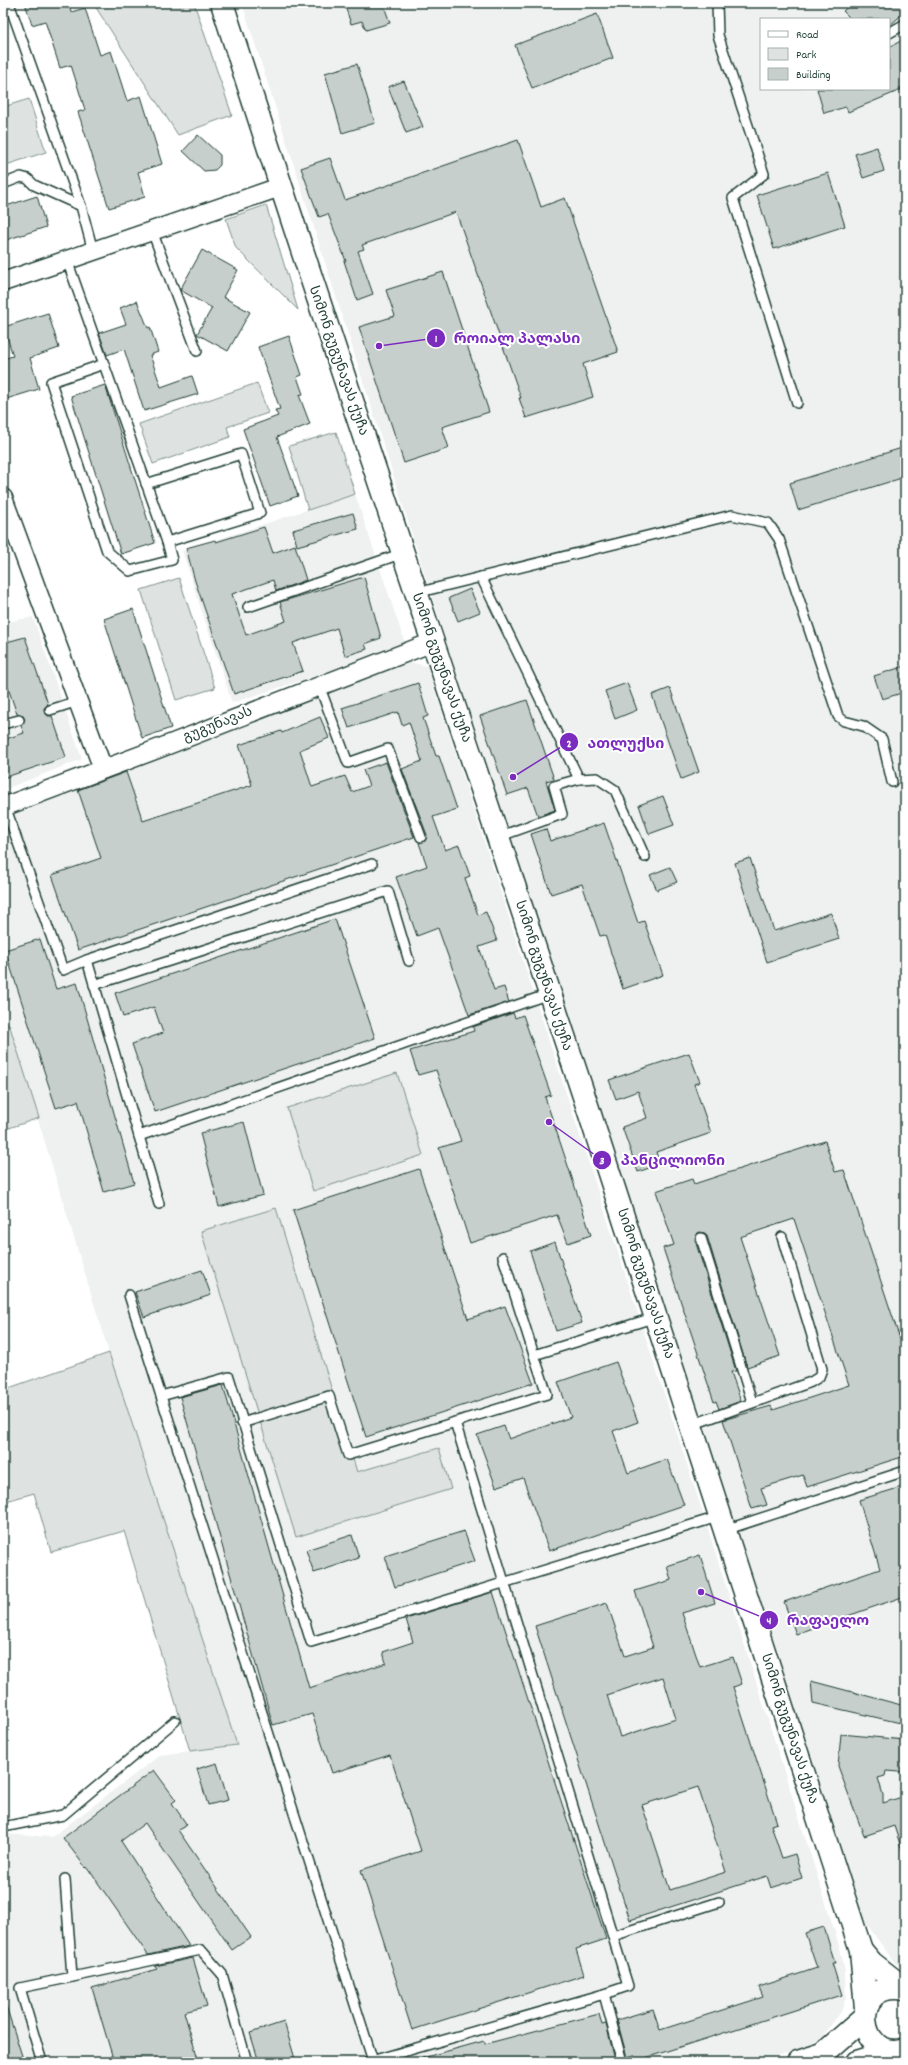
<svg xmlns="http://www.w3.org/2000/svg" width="908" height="2065" viewBox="0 0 908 2065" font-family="Dekko,'Noto Sans Georgian',sans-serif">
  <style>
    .built { fill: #eef1f0; fill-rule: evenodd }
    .green { fill: #dee3e2; stroke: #7e908b }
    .building { fill: #c7cfcc; stroke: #1f3d34; fill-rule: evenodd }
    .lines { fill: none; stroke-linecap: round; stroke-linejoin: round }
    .lane-casing { stroke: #1f3d34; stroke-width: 12 }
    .street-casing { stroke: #1f3d34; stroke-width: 21 }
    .secondary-casing { stroke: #1f3d34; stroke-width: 25 }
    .lane { stroke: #fff; stroke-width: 9 }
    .street { stroke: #fff; stroke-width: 18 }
    .secondary { stroke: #fff; stroke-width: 22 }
    .labels { text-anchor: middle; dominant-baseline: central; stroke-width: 4; stroke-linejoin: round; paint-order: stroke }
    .street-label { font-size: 14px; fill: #1f3d34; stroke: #fff }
    .leader { fill: none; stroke: #7b2cbf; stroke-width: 1.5 }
    .callout-dot { fill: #7b2cbf; stroke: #fff; stroke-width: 1.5 }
    .mark-label { font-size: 12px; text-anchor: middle; font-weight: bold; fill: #fff }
    .callout-label { font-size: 15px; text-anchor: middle; font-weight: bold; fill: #7b2cbf; stroke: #fff; stroke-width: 4; stroke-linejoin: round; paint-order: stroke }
  </style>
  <rect width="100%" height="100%" fill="#fff"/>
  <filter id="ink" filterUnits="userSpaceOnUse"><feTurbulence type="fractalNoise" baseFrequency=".025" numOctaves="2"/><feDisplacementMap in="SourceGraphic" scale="8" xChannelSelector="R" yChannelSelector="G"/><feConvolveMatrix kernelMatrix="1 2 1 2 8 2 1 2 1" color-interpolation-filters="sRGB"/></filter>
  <g filter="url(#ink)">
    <g class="built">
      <path d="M242,3H905V1970L895,1963L862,1918L459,681ZM761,19H889V89H761Z"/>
      <polygon points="355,494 406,646 232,703 182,551"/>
      <polygon points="33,617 82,759 3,790 3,623"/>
      <path d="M409,662L427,666L701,1507L840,1948L845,1972L846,1997L841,2012L823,2036L812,2045L758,2062H3V1834L52,1837L160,1755L237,1745L109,1353L9,1024L3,1025V816ZM276,1208L357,1473L438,1448L296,1536L201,1231Z"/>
    </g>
    <g class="green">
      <polygon points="93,3 194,3 232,115 178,135"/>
      <polygon points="29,99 46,152 3,166 3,107"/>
      <polygon points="266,205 298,310 236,248 226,219"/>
      <polygon points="257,383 268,413 227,427 230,437 153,464 139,424"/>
      <polygon points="336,432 355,494 308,510 289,446"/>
      <polygon points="179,578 215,688 176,700 141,590"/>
      <polygon points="9,1024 39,1118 3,1130 3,1025"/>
      <polygon points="397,1073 423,1155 313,1191 287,1108"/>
      <polygon points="276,1208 357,1472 439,1448 451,1489 296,1537 201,1231"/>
      <polygon points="109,1353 237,1745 190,1751 124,1531 51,1552 34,1493 3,1502 3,1390"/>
    </g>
    <g class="building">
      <polygon points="25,3 69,3 71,12 85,8 100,55 111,51 127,101 141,96 162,164 138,172 145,197 109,208 78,112 85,110 71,65 60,68 45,21 32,25"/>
      <polygon points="344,3 383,3 390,23 366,30 362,21 351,24"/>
      <polygon points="852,3 905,3 905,12 889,26 889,19 851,19 843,11"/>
      <polygon points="597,14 613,58 532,88 515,45"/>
      <polygon points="905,39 905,85 898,89 903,89 848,112 846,107 824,113 817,89 889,89 889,47"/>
      <polygon points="357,64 375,123 342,133 325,73"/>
      <polygon points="404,81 423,127 406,133 388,87"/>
      <polygon points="198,135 220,155 220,165 215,170 204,171 183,151"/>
      <polygon points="518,140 541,207 565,198 618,352 583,364 593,397 526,418 519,398 521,398 456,212 362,245 364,249 358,251 373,294 357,300 344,261 346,261 328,214 319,217 301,168 330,158 345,200"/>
      <polygon points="877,147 884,171 863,178 855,154"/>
      <polygon points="828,173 845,226 774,249 757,195"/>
      <polygon points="37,196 46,227 3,241 3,207"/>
      <polygon points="202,250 238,270 223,297 250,312 228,351 197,334 212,308 180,290"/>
      <polygon points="443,272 489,412 442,427 449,448 404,463 359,327 395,316 386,290"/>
      <polygon points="137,301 148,328 150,327 158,352 150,355 161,387 192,376 198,394 144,411 124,349 107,355 99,333 126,324 120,308"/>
      <polygon points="48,313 59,348 30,358 39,389 3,400 3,359 13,356 4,327"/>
      <polygon points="289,336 302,375 297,377 303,394 299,395 310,424 277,437 298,496 270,506 243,429 278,416 275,410 280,409 258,347"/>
      <polygon points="105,385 155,543 121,554 71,396"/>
      <polygon points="905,447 905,477 798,510 790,483"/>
      <polygon points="353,513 358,529 297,546 293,530"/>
      <polygon points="264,527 273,553 295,545 306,580 276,591 273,580 232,594 246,635 286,621 280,602 364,577 381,638 365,644 367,649 345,656 337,628 293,643 303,671 234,694 195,581 186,548 215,540 216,542"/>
      <polygon points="470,589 480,612 458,621 449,598"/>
      <polygon points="133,609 171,728 142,738 104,619"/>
      <polygon points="25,637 48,704 44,708 44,712 48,716 52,716 66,757 3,778 3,740 24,733 21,726 25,719 21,714 17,714 3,673 3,643"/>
      <polygon points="905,666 905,692 882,699 874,676"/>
      <polygon points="418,683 428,716 423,718 436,756 439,756 457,809 433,817 445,850 459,845 470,876 465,878 478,915 486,912 497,941 479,947 494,990 504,987 509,1002 469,1015 438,928 417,936 396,877 427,866 419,843 425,841 427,835 402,769 422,761 409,722 402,725 398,712 349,728 342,708"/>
      <polygon points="627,683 637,710 615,719 605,691"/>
      <polygon points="670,688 699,772 681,779 652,695"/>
      <polygon points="527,700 554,779 546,781 555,810 538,816 528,788 507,795 480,716"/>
      <polygon points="320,717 329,738 300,750 312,787 345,776 352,792 369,786 363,770 386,762 414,837 78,950 52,875 101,858 78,790 126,772 143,821 252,785 239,745 281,731 282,733"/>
      <polygon points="663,796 674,825 649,834 639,805"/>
      <polygon points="604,823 638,923 644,921 663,975 623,989 605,935 600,936 582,884 551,894 531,834 546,829 550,841"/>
      <polygon points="750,858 774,931 831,913 839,939 767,962 735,863"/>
      <polygon points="670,867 677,882 657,890 650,875"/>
      <polygon points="335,919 375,1038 155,1112 132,1044 163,1033 154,1007 123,1017 115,993"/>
      <polygon points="40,939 56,989 77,983 134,1183 104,1192 78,1101 56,1108 5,950"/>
      <polygon points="513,1013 515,1018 523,1015 551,1095 545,1097 591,1235 568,1243 557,1215 470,1243 439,1148 461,1141 436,1070 418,1075 410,1051 474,1031 473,1027"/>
      <polygon points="689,1053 700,1082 694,1084 711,1133 656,1152 660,1164 638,1172 622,1127 647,1118 638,1091 616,1099 609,1080"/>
      <polygon points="244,1122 263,1195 219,1207 200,1133"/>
      <polygon points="825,1141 835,1172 844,1170 905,1354 905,1456 807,1487 803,1475 761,1488 767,1505 752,1509 723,1420 771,1406 773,1410 849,1385 794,1219 740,1237 780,1356 747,1367 707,1236 705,1233 700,1232 696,1234 695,1240 736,1371 731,1372 741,1401 719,1409 716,1401 714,1402 663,1248 674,1245 656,1191 692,1179 694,1184"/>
      <polygon points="419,1169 468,1319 505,1306 533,1383 366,1437 293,1210"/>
      <polygon points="555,1242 582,1323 556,1331 530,1251"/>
      <polygon points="202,1270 211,1295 144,1317 135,1292"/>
      <polygon points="616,1362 638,1422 613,1431 628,1473 667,1459 684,1505 549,1551 523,1478 496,1487 477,1435 504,1426 509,1439 571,1417 558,1382"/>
      <polygon points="223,1385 309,1688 386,1663 383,1652 413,1642 406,1619 493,1592 606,1939 576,1949 584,1975 412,2030 361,1870 421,1851 390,1755 332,1773 312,1714 273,1725 180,1397"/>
      <polygon points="905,1486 905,1596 796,1634 784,1602 880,1569 859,1500"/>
      <polygon points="464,1531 475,1561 395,1587 385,1556"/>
      <polygon points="352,1535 359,1558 314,1573 306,1550"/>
      <path d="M700,1555L715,1603L682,1613L700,1667L733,1657L742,1684L733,1687L777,1823L771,1825L782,1858L795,1854L802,1878L771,1888L767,1876L630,1920L535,1626L607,1603L625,1656L653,1647L635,1591L671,1580L667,1566ZM663,1677L676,1719L620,1737L607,1695ZM698,1787L726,1872L670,1890L642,1805Z"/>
      <polygon points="811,1681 905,1706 905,1724 813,1703"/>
      <polygon points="841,1734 905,1740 905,1771 899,1772 886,1771 885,1776 878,1778 883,1795 883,1803 905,1796 905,1853 903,1853 894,1826 864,1836 838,1766"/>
      <polygon points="217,1763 228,1800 208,1805 197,1769"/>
      <polygon points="154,1770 176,1800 172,1803 187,1825 178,1830 251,1937 232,1950 145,1823 121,1841 189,1946 148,1955 87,1867 86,1868 63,1838"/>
      <polygon points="824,1927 835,1963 832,1963 842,1995 636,2061 634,2055 627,2057 617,2020 653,2009 660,2030 763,1997 759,1987 817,1968 805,1933"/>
      <polygon points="193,1958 207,2006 184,2012 199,2062 114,2062 92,1988 157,1969 155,1966"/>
      <polygon points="3,2006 6,2006 24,2062 3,2062"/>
      <polygon points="599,2014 602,2025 606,2024 615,2060 609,2062 423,2062 422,2058 484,2041 485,2044"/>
      <polygon points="284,2022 296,2062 259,2062 250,2033"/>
    </g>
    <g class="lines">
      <defs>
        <g id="lane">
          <polyline points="9,3 81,206"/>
          <polyline points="717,3 718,35 764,174 733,198 797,403"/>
          <polyline points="889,33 905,24"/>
          <polyline points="3,184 21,177 28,179 34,185 81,206 93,251"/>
          <polyline points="152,231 197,351"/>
          <polyline points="67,260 167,542 172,560 130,571 107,551 51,382 104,364"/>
          <polyline points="146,484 241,454 260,513 167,542"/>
          <polyline points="481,577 579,779"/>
          <polyline points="416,593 732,515 768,523 779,539 838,716 844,721 863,726 882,739 892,782"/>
          <polyline points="248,607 403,553"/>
          <polyline points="319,685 348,763 388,749 421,837"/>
          <polyline points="50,710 78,701"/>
          <polyline points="3,724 19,720"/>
          <polyline points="5,806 63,970 87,960 159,1204"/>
          <polyline points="498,837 562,814 554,786 579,779 597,778 615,790 645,857"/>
          <polyline points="87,960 372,864"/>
          <polyline points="94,985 388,891 409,961"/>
          <polyline points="139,1136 549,994"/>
          <polyline points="701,1238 752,1402"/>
          <polyline points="503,1257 534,1355"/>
          <polyline points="129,1295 161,1396"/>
          <polyline points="455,1422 628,1986 604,1994"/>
          <polyline points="242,1423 329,1396 348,1455 547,1394 534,1355 656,1317"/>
          <polyline points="691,1425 811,1382 819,1377 822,1369 782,1237"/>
          <polyline points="725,1530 905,1471"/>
          <polyline points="3,1827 63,1815 175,1721"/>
          <polyline points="65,1879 72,1977"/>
          <polyline points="613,1936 719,1902"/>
          <polyline points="373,2061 161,1396 229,1377 311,1642 721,1516"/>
          <polyline points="42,2062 20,1988 201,1950 222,1974 247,2062"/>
          <polyline points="368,2062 604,1994 622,2062"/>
        </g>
        <g id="street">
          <polyline points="3,282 280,187"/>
          <polyline points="3,498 103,769"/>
          <polyline points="3,807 160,748 433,642"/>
        </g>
        <g id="secondary">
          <path d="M222,3C310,281 405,557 497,834C621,1205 741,1577 861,1950L866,2009"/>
          <polyline points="861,1950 872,1963 905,1989"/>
          <path d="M905,1989C846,1978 858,2065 905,2049"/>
          <polyline points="798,2062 823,2054 864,2018"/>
          <polyline points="857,2062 892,2051"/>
        </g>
      </defs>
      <use href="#lane" class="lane-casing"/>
      <use href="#street" class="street-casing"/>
      <use href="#secondary" class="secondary-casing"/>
      <use href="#lane" class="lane"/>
      <use href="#street" class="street"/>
      <use href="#secondary" class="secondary"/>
    </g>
  </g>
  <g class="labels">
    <g class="street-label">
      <text transform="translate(338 361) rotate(71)">სიმონ გუგუნავას ქუჩა</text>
      <text transform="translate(441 668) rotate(71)">სიმონ გუგუნავას ქუჩა</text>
      <text transform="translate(218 725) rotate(-22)">გუგუნავას</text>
      <text transform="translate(543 976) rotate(72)">სიმონ გუგუნავას ქუჩა</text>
      <text transform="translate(645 1284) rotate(72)">სიმონ გუგუნავას ქუჩა</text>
      <text transform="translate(789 1729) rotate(72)">სიმონ გუგუნავას ქუჩა</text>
    </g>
  </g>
  <path class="leader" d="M379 346L436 338M513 777L569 742M549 1122L602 1160M701 1592L769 1620"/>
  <g class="callout-dot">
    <circle cx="379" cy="346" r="4"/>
    <circle cx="513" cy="777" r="4"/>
    <circle cx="549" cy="1122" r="4"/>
    <circle cx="701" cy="1592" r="4"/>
    <circle cx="436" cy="338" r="10"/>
    <circle cx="569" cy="742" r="10"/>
    <circle cx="602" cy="1160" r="10"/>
    <circle cx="769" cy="1620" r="10"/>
  </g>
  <g class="mark-label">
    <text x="436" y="342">1</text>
    <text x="569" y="747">2</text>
    <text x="602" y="1164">3</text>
    <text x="769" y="1624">4</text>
  </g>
  <g class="callout-label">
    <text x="517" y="343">როიალ პალასი</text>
    <text x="626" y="748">ათლუქსი</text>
    <text x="673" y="1165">პანცილიონი</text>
    <text x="828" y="1625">რაფაელო</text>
  </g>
  <rect width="908" height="2065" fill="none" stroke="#fff" stroke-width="16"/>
  <rect x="8" y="8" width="892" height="2049" fill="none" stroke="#1f3d34" stroke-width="1.5" filter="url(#ink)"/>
  <rect x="760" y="18" width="130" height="72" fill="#ffffff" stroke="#a5b1ae"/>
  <rect x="768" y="31" width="20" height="6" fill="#ffffff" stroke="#a5b1ae"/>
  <text x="796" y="38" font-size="12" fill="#1f3d34">Road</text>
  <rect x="768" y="48" width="20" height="12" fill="#dee3e2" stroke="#a5b1ae"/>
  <text x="796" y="58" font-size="12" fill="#1f3d34">Park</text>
  <rect x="768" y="68" width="20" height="12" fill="#c7cfcc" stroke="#a5b1ae"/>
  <text x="796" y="78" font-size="12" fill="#1f3d34">Building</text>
</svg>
